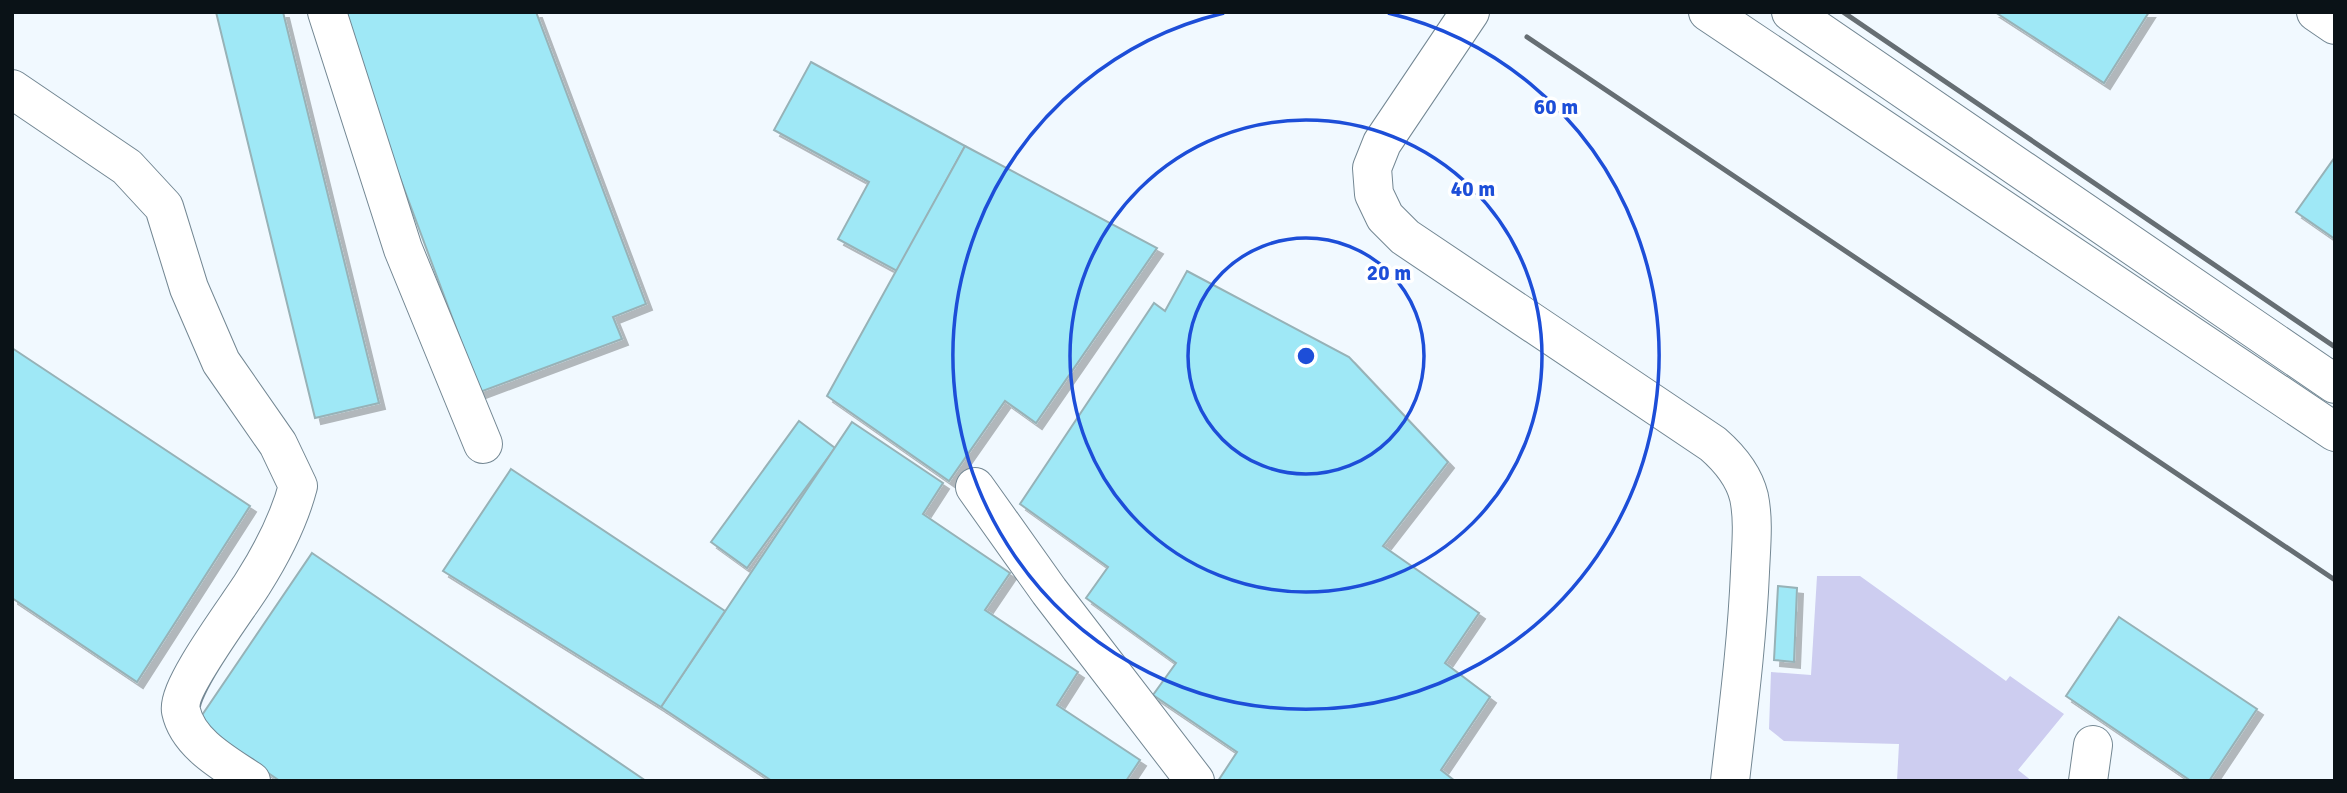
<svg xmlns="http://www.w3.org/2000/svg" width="2347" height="793" viewBox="0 0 2347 793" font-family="Signika,sans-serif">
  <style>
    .green { fill: #cdcdf0 }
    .building { fill: #9fe8f6; stroke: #97b2b7; stroke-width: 2; filter: url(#shadow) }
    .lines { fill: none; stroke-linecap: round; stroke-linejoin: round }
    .minor-casing { stroke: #738793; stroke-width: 40 }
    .minor { stroke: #fff; stroke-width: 38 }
    .rail { stroke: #666e73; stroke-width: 5 }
    .ring { fill: none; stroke: #1d4ed8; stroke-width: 3.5 }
    .centre { fill: #1d4ed8; stroke: #fff; stroke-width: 3.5 }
    .ring-label { font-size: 21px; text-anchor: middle; font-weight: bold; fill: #1d4ed8; stroke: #fff; stroke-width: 7; stroke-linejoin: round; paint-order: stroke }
  </style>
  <defs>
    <filter id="shadow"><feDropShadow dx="6" dy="6" stdDeviation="0" flood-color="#0004"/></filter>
  </defs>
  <rect width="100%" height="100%" fill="#f1f9ff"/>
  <polygon class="green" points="1817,576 1860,576 2006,681 2010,676 2064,714 2018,770 2032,781 1897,781 1899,744 1784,741 1769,729 1771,672 1811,675"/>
  <g class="building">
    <polygon points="216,12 283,12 379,403 315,418"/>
    <polygon points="338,12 536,12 646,304 613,317 622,339 480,392"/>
    <polygon points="1995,12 2149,12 2104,83"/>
    <polygon points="811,62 965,146 897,271 838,239 869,182 774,130"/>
    <polygon points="965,146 1157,248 1036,423 1005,401 949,481 827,396"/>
    <polygon points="2335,157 2335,239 2296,212"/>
    <polygon points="1187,271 1349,357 1448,462 1383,546 1479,613 1445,663 1490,697 1441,770 1455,781 1218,781 1237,752 1153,695 1176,663 1086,598 1108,567 1020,504 1154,303 1165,311"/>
    <polygon points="12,348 250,506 137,682 12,598"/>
    <polygon points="799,421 835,448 747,568 711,542"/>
    <polygon points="852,422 943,483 923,514 1010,573 985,610 1078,672 1057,705 1140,760 1126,781 772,781 661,707"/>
    <polygon points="511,469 725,611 661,707 443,571"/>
    <polygon points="312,553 646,781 280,781 196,724"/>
    <polygon points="1778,586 1797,588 1794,662 1774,660"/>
    <polygon points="2119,617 2257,709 2209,781 2191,781 2066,696"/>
  </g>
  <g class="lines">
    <defs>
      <g id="minor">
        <polyline points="327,12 403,249 483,444"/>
        <path d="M1470,12L1382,143L1372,168L1374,194L1385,217L1405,237L1713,444C1729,458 1744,476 1749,497C1754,521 1751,547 1750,572C1747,642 1738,711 1730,781"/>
        <polyline points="1708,12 2335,432"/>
        <polyline points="1791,12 2335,384"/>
        <polyline points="2316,12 2335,25"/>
        <path d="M12,89L127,167L164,207L189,288L221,362L278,444L298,486C289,520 272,553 253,583C239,606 176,688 181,711C188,744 226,764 251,781"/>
        <polyline points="975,487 1049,591 1195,781"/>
        <polyline points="2088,781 2093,745"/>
      </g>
    </defs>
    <use href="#minor" class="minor-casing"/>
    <use href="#minor" class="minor"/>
    <g class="rail">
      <polyline points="1843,12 2335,347"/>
      <polyline points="1527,37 2335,580"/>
    </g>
  </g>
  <g class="ring">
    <circle cx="1306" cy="356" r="118"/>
    <circle cx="1306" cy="356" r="236"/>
    <path d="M1388 13A353 353 0 1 1 1224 13"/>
  </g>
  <circle cx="1306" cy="356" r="10" class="centre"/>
  <g class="ring-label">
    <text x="1556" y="114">60 m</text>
    <text x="1473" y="196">40 m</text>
    <text x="1389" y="280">20 m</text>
  </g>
  <rect width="2347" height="793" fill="none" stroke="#0a1217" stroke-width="28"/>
</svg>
